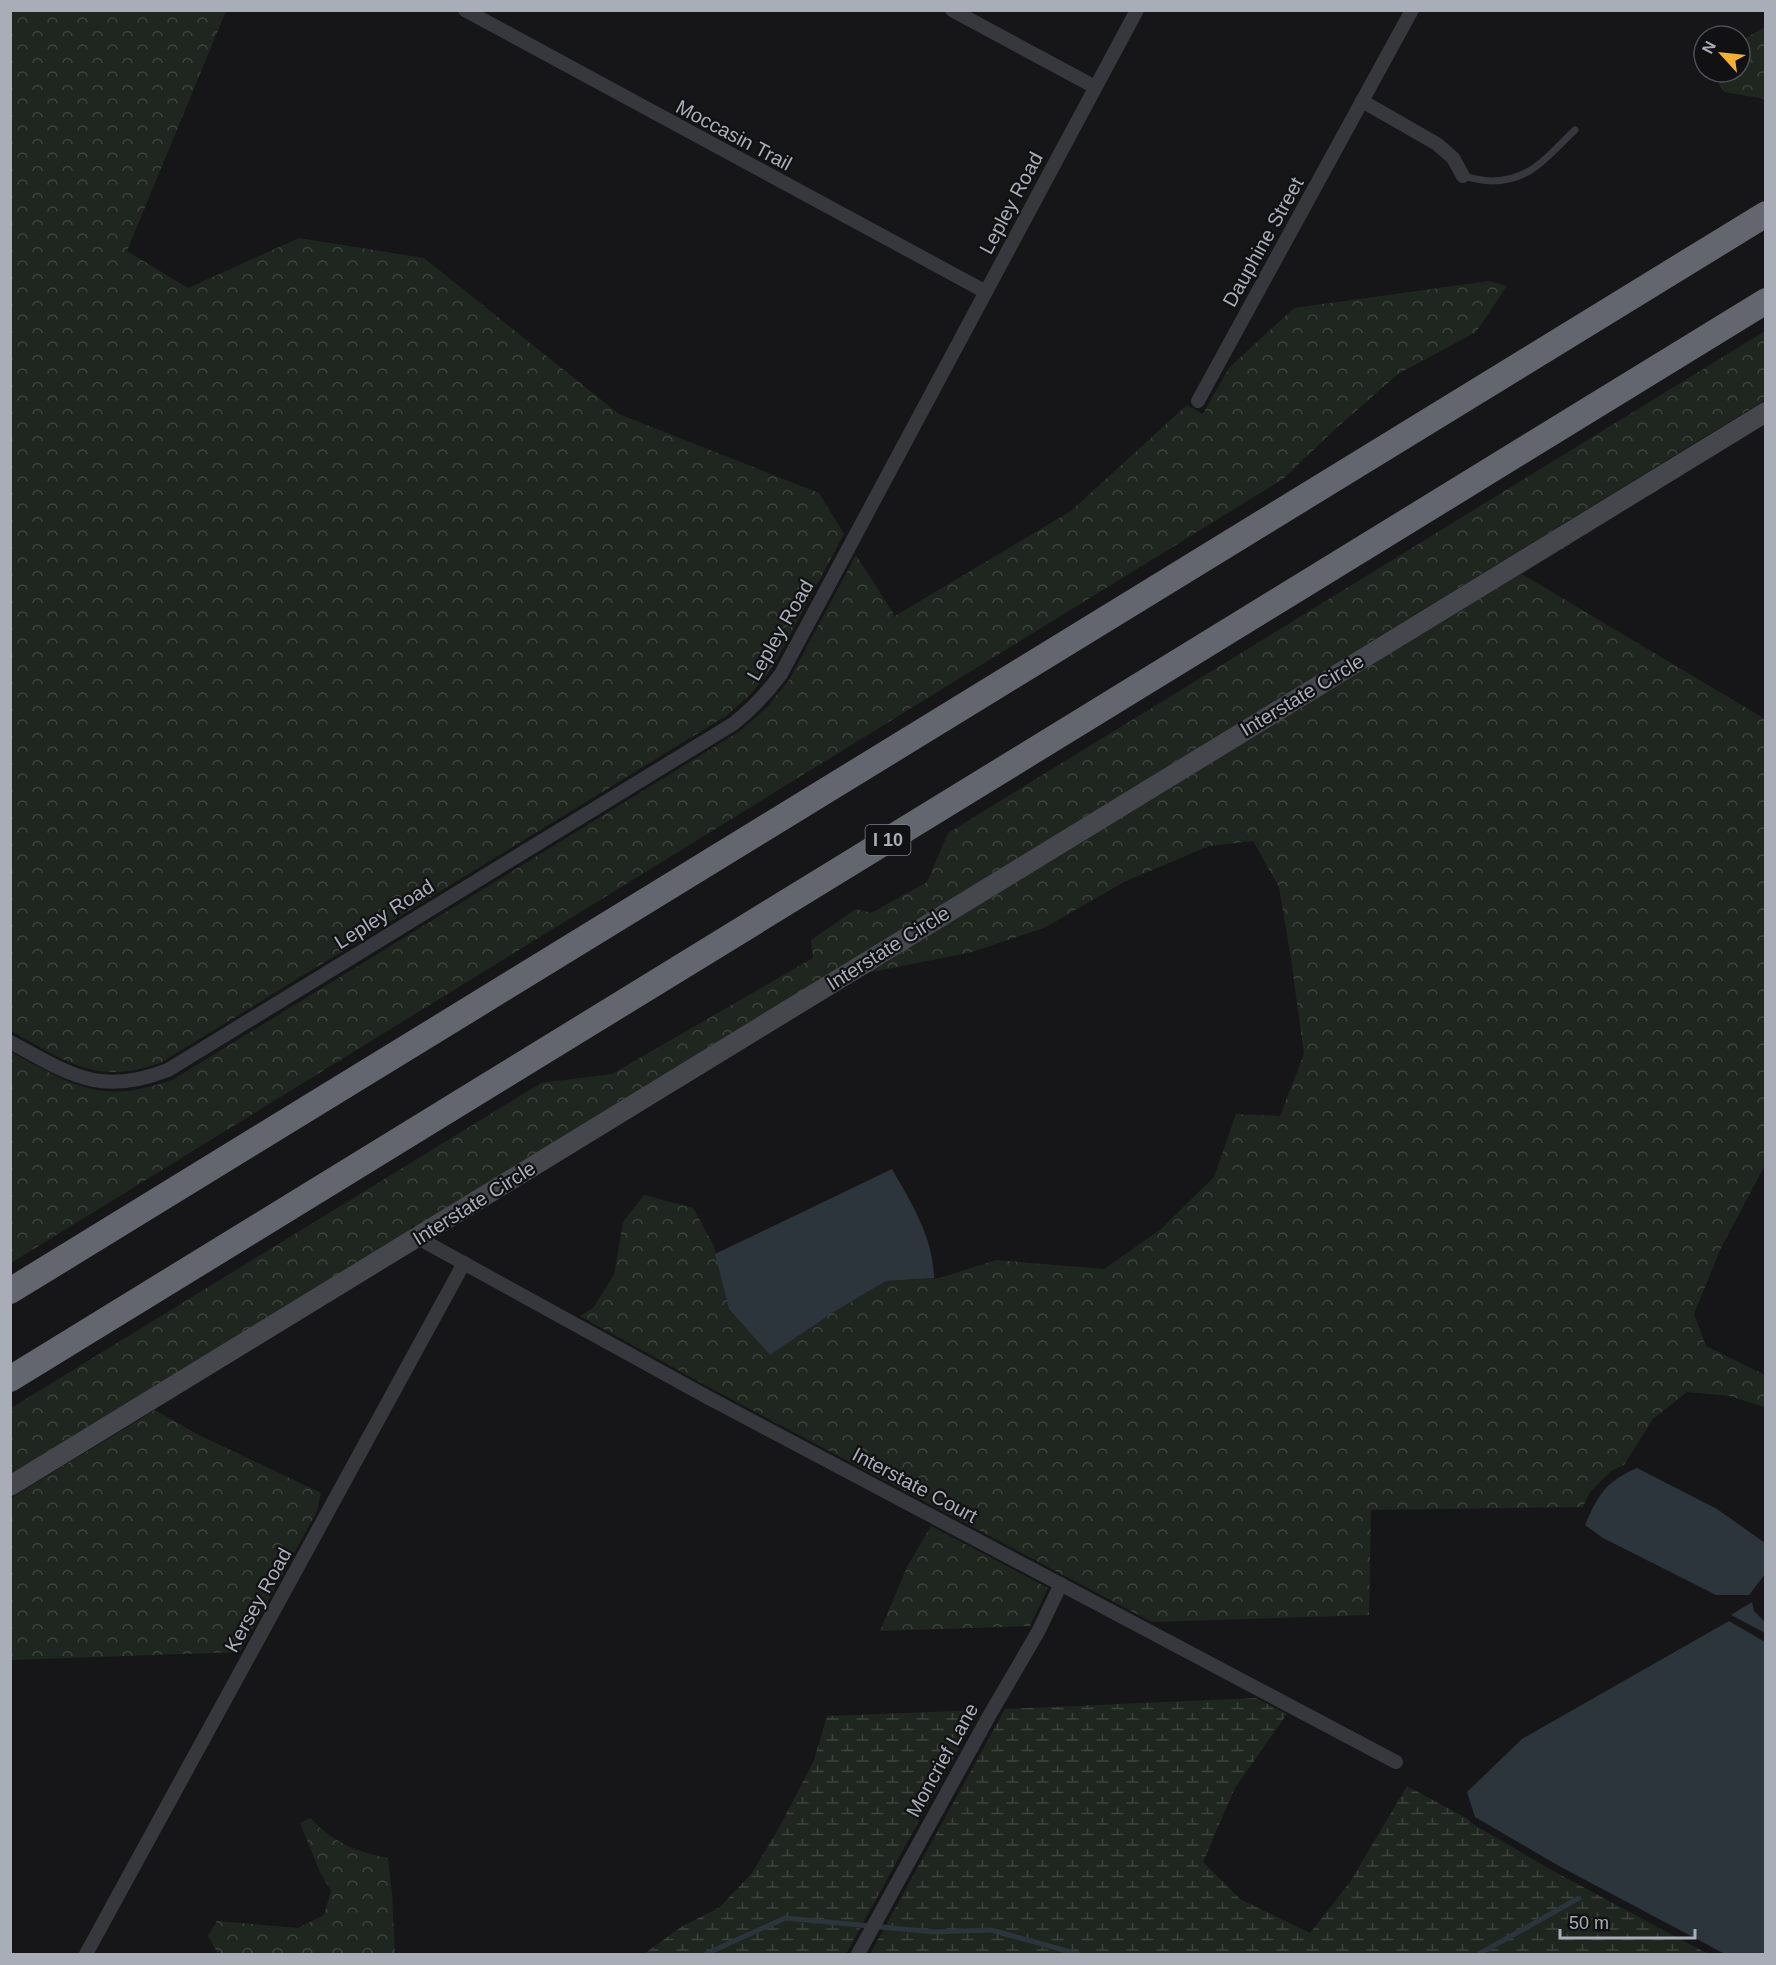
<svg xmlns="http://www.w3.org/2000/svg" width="1776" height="1965" viewBox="0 0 1776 1965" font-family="Arial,sans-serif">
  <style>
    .forest { fill: url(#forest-crowns) }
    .wetland { fill: url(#wetland-marsh) }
    .water { fill: #2c353c }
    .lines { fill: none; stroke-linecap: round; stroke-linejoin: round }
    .stream { stroke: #2c353c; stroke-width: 5 }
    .lane { stroke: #37383d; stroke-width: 7 }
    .street { stroke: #37383d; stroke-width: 14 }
    .secondary { stroke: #45474d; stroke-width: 20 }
    .highway { stroke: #63666e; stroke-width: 26 }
    .labels { text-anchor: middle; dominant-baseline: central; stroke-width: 4.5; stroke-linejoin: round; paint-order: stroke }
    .shield { fill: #111113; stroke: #7b7e86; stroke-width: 1.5 }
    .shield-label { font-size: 18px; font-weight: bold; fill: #a8adb8 }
    .street-label { font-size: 20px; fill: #a8adb8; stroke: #111113 }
  </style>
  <defs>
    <pattern id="forest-crowns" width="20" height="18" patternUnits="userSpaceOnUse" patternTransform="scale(1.5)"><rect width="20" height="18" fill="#1e261f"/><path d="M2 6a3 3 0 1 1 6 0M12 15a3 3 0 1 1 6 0" fill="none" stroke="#3c433d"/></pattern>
    <pattern id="wetland-marsh" width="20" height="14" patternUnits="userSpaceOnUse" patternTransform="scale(1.5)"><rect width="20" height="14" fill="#1e261f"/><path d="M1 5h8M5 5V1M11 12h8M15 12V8" fill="none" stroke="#3c433d"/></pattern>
  </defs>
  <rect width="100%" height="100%" fill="#161618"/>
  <g class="forest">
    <path d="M10,11H226L127,251L188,288L299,238L424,258L619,414L819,493L844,534L772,668L751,694L726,716L162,1062C97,1087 66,1061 11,1031Z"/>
    <polygon points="1765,27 1765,99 1724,92 1712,72 1740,72 1740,41"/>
    <path d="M1489,281L1507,286L1476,332L1398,374L1333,431L1283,479L11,1263V1052C74,1086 102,1106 174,1079L740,731L767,707L789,680L856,555L895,616L1071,511L1187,405L1203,414L1229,368L1294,308Z"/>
    <polygon points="1765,331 1765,400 416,1227 413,1225 409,1231 11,1474 11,1408 541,1083 612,1074 813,958 811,940 856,909 871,913 927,882 948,833"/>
    <polygon points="1765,424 1522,574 1765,719 1765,1165 1721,1248 1694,1314 1706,1346 1765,1375 1765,1407 1729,1396 1687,1392 1653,1419 1624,1465 1611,1471 1590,1492 1583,1507 1371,1510 1369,1615 1152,1622 714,1390 580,1316 593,1308 614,1275 623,1222 644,1195 693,1208 714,1246 729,1309 832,1313 886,1281 940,1278 996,1260 1104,1269 1160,1230 1214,1177 1236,1114 1280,1116 1304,1054 1291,959 1279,887 1253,841 1209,846 1124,882 1044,928 972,952 867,973"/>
    <polygon points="155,1410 197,1434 321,1493 316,1513 240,1652 11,1660 11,1498"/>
    <polygon points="931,1526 1048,1588 1030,1626 880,1631 907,1567"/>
    <path d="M310,1818C336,1844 354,1851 388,1858L392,1894L395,1954H225L217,1952L208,1936L217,1921L298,1928L324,1915L331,1891L320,1872L300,1823Z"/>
  </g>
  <g class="wetland">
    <polygon points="1256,1698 1287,1714 1235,1788 1203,1862 1240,1899 1310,1933 1350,1882 1407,1786 1468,1819 1471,1823 1555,1872 1708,1954 870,1954 1005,1709"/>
    <polygon points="980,1710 846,1954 644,1954 681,1927 720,1907 752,1873 780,1826 814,1760 827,1716"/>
  </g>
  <g class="water">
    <path d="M892,1169C912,1204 933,1237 934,1278L886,1281L832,1313L770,1355L729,1309L715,1254Z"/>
    <path d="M1637,1468L1717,1509L1765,1543V1574L1749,1595H1716L1603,1538L1585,1525C1598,1495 1605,1482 1637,1468Z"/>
    <polygon points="1752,1602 1754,1611 1765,1622 1765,1633 1731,1615"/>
    <polygon points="1729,1621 1765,1642 1765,1954 1725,1954 1559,1866 1475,1817 1467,1792 1522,1739"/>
  </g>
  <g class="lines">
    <g class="stream">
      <polyline points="706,1954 785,1918 934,1932 991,1930 1078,1954"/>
      <polyline points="1479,1954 1579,1898"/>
    </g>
    <path class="lane" d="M1463,176C1472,178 1483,181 1492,181C1533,180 1548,155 1575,130"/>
    <g class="street">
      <polyline points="465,10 986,292"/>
      <polyline points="952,10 1095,87"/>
      <polyline points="1362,101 1437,144 1453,158 1463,176"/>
      <polyline points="1198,401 1412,10"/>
      <path d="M10,1042C70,1074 99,1097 168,1070L733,724C752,709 767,693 781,674L1137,10"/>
      <polyline points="418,1238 709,1398 1396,1762"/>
      <polyline points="86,1954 464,1263"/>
      <polyline points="858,1954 989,1716 1038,1632 1061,1584"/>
    </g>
    <polyline class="secondary" points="10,1486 1766,412"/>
    <g class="highway">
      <polyline points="10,1291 1766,214"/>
      <polyline points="10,1379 1766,301"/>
    </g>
  </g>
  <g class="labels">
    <rect class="shield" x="865.5" y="825" width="45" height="30" rx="4.5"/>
    <g class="shield-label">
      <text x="888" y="840">I 10</text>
    </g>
    <g class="street-label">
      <text transform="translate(734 135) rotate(28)">Moccasin Trail</text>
      <text transform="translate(1011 203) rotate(-62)">Lepley Road</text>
      <text transform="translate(1263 242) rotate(-61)">Dauphine Street</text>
      <text transform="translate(780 630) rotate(-60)">Lepley Road</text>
      <text transform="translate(1302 695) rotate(-31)">Interstate Circle</text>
      <text transform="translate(384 914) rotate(-32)">Lepley Road</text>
      <text transform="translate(888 948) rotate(-32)">Interstate Circle</text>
      <text transform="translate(474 1203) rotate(-32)">Interstate Circle</text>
      <text transform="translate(915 1485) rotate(28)">Interstate Court</text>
      <text transform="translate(258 1600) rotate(-61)">Kersey Road</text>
      <text transform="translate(942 1760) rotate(-61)">Moncrief Lane</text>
    </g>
  </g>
  <rect width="1776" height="1965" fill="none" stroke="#a8adb8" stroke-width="24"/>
  <g transform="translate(1722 54) rotate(297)"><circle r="28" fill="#111113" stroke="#4d4f55" stroke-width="1.5"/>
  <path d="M0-4.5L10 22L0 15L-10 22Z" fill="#f2b134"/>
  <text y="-9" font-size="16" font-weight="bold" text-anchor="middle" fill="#a8adb8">N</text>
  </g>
  <path d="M1560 1929v9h135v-9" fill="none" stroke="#a8adb8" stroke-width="3"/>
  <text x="1569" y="1929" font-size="18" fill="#a8adb8" stroke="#111113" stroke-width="4.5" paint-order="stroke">50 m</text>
</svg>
